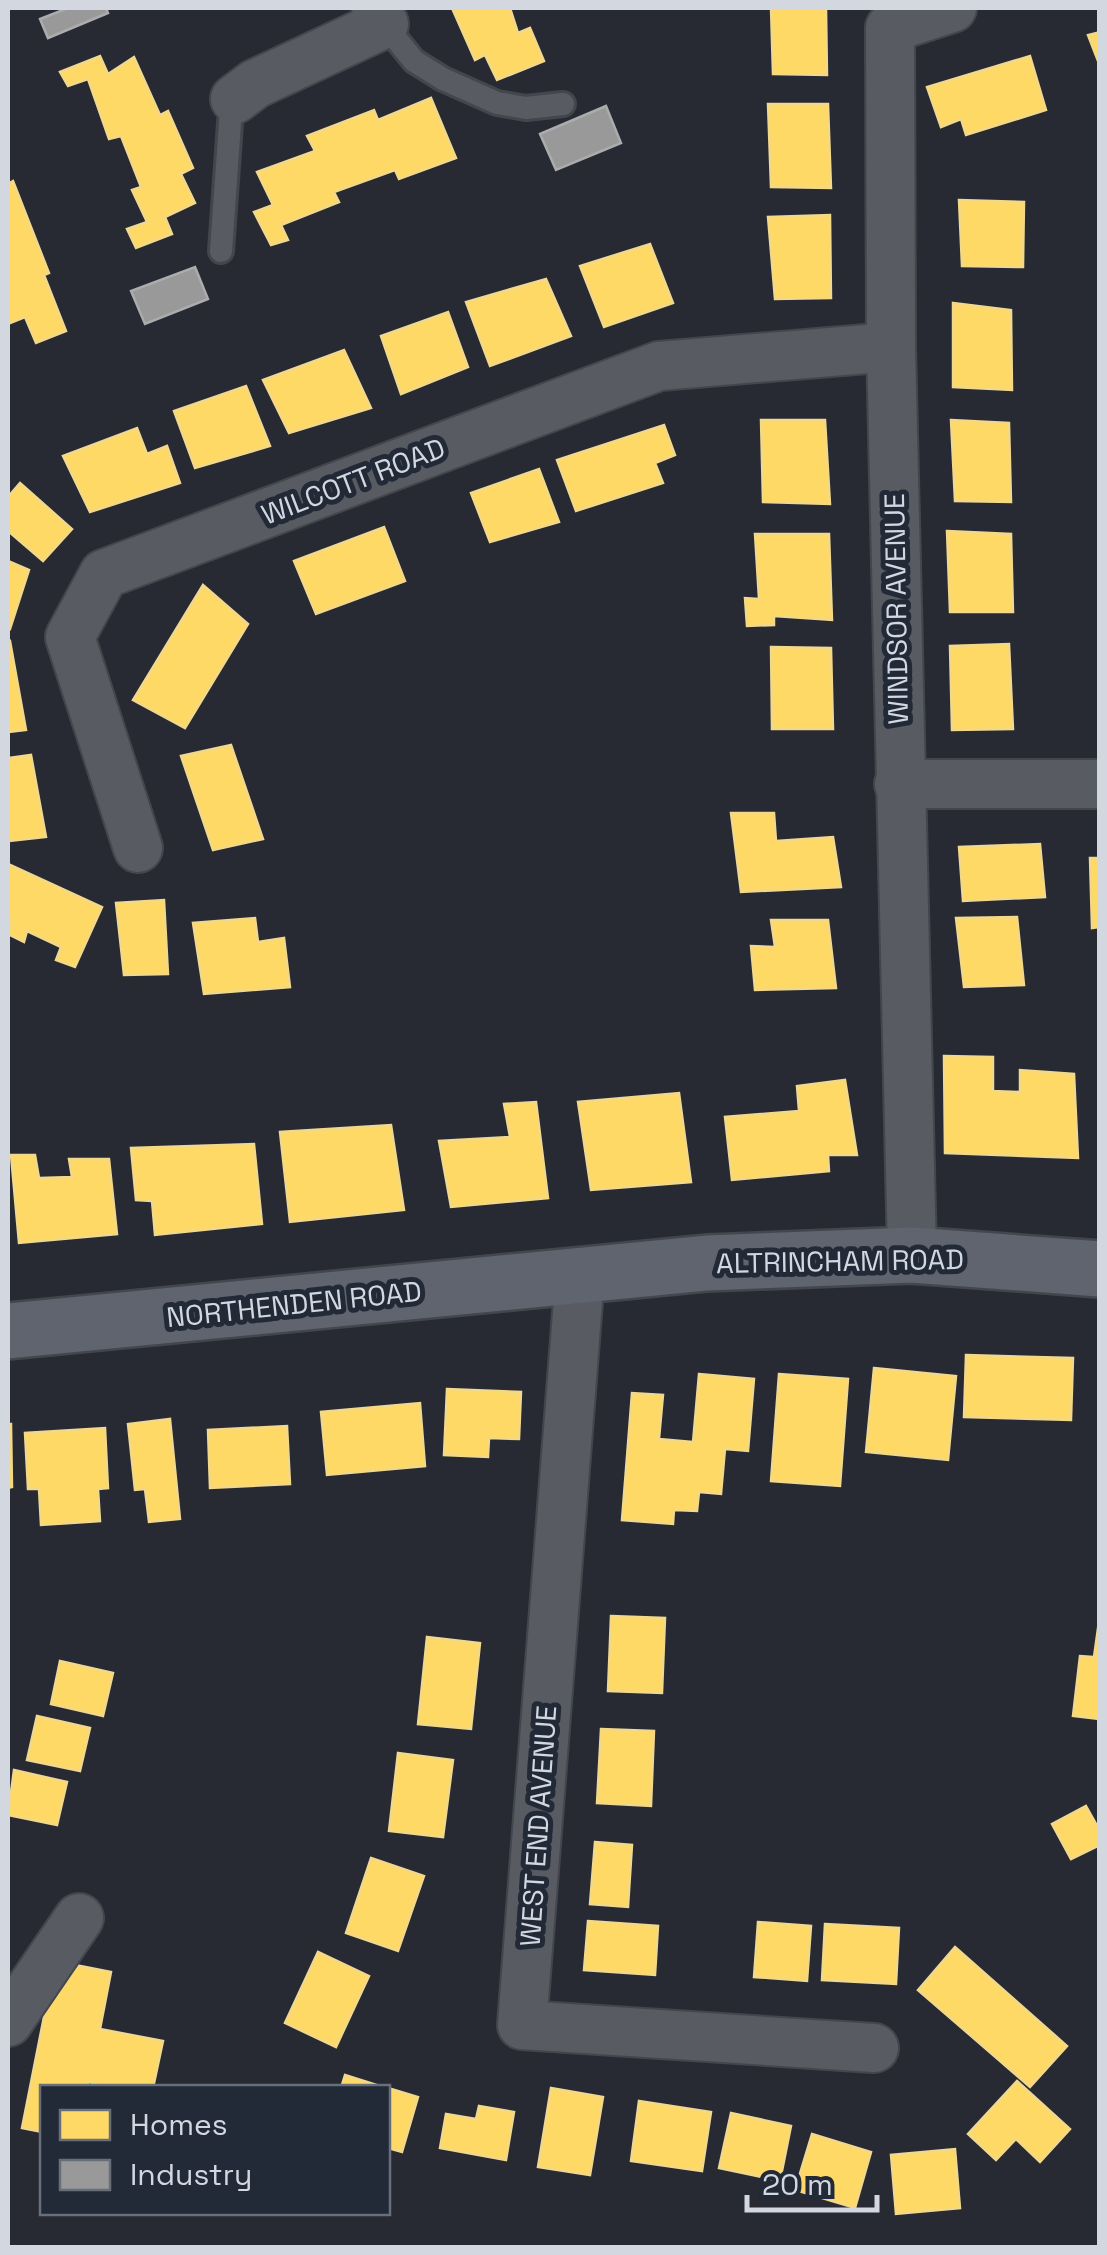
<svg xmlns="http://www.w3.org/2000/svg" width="1107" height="2255" viewBox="0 0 1107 2255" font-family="'Space Grotesk',sans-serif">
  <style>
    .homes { fill: #ffd966; stroke: #f2d88b; stroke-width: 2.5 }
    .industry { fill: #999; stroke: #aaacae; stroke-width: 2.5 }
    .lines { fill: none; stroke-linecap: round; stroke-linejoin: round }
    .lane-casing { stroke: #43474d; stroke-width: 28 }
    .street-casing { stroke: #43474d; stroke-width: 52 }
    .primary-casing { stroke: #43474d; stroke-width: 60 }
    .lane { stroke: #585b61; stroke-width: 22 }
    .street { stroke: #585b61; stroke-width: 48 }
    .primary { stroke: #5f646e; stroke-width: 55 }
    .labels { text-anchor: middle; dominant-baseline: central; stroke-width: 10; stroke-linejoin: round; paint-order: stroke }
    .street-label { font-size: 28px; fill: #d2d7e0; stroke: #222937 }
  </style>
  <rect width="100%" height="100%" fill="#272a32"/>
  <g class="homes">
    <polygon points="452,8 510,8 518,33 530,28 544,61 497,80 485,55 475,60"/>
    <polygon points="771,8 826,8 827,75 773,74"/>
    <polygon points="1100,32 1100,66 1088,35"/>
    <polygon points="100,56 108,74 134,57 160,115 168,111 193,168 181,174 195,203 165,217 172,234 136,248 127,229 147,222 132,190 141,187 121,136 109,139 88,79 68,86 60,72"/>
    <polygon points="1030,56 1046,110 966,135 961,119 941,127 927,87"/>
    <polygon points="431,98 456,158 399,179 395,170 334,192 339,202 281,225 288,240 271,245 254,212 273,205 257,172 315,151 307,136 374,110 378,120"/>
    <polygon points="768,104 828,104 831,188 771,187"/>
    <polygon points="13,181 49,273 44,275 66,331 36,343 25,317 8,324 8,184"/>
    <polygon points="959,200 1024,202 1023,267 962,266"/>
    <polygon points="830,215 831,298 775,299 768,217"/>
    <polygon points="650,244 673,303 604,327 580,266"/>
    <polygon points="546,279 571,336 490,366 466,302"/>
    <polygon points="953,303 1011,310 1012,390 953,387"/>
    <polygon points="448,312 468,367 401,394 381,336"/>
    <polygon points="344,350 371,408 289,433 263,380"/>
    <polygon points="246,386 270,446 195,468 174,411"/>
    <polygon points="761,420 825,420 830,504 763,502"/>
    <polygon points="951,420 1009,423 1011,502 955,501"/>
    <polygon points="664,425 675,455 655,463 663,483 576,511 557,460"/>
    <polygon points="137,428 147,454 167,446 180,483 90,512 63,456"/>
    <polygon points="539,469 559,522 490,542 471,493"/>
    <polygon points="20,483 72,529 43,561 8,531 8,497"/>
    <polygon points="384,527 405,581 316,614 294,561"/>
    <polygon points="947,531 1011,534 1013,612 950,612"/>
    <polygon points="755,534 829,534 832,620 774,616 774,625 747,626 745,598 759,599"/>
    <polygon points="8,561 29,570 10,629 8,628"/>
    <polygon points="203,585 248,624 185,728 133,700"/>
    <polygon points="10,641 26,730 8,732 8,642"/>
    <polygon points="1009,644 1013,729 952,730 950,646"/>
    <polygon points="771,647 831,648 833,729 772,729"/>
    <polygon points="231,745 263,839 213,850 181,756"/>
    <polygon points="31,755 46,837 8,841 8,758"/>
    <polygon points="731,813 774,813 776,841 833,837 841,887 741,892"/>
    <polygon points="1040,844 1045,897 963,901 959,847"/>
    <polygon points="1090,858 1100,858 1100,927 1092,928"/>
    <polygon points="8,864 102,907 75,967 56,960 61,947 27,931 24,942 8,934 11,922 8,921"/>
    <polygon points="164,900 168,974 124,975 116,903"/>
    <polygon points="1017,917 1024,985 964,987 956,918"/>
    <polygon points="255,918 258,942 284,938 290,987 204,994 193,923"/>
    <polygon points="771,920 828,920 836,988 755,990 751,946 775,947"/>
    <polygon points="944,1056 993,1057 993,1091 1020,1092 1020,1070 1074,1074 1078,1158 945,1153"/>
    <polygon points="845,1080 857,1155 828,1155 829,1171 732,1180 725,1117 799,1111 797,1086"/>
    <polygon points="679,1093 691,1182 591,1190 578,1102"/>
    <polygon points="536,1102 548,1198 451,1207 439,1141 510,1137 504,1104"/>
    <polygon points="391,1125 404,1210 290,1222 280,1132"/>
    <polygon points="254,1144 262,1224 155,1235 152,1201 136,1200 131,1148"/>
    <polygon points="11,1155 35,1155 39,1178 72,1177 69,1159 109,1159 117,1234 19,1243"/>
    <polygon points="966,1355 1073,1358 1071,1420 964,1417"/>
    <polygon points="874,1368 956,1376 948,1460 866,1452"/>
    <polygon points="699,1374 754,1379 748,1451 725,1449 721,1494 699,1492 697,1511 674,1510 673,1524 622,1520 632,1393 663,1395 659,1439 693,1442"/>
    <polygon points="779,1374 848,1379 840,1486 771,1481"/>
    <polygon points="447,1389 521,1392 519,1439 489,1438 488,1457 444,1455"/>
    <polygon points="420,1403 425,1466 327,1475 321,1412"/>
    <polygon points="170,1419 180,1519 149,1522 145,1489 135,1490 128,1424"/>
    <polygon points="8,1424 11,1424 12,1487 8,1488"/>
    <polygon points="287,1426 290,1484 210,1488 208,1430"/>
    <polygon points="105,1428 108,1488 98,1489 100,1521 41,1525 39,1489 28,1489 25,1433"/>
    <polygon points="1100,1614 1100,1719 1073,1716 1080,1656 1094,1657"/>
    <polygon points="611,1616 665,1618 662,1693 608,1691"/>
    <polygon points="427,1637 480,1643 471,1729 418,1724"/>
    <polygon points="60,1661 113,1673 103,1716 51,1704"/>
    <polygon points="37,1716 90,1728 80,1771 27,1760"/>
    <polygon points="601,1729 654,1731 651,1806 597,1803"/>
    <polygon points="398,1753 453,1760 443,1837 389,1831"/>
    <polygon points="14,1770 67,1782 57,1825 8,1815"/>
    <polygon points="1086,1806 1100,1831 1100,1845 1071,1859 1052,1824"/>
    <polygon points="595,1842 632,1845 628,1907 590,1904"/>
    <polygon points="371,1858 424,1876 398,1951 346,1933"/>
    <polygon points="588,1921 658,1926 655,1975 584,1970"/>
    <polygon points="758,1922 811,1926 807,1981 754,1977"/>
    <polygon points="825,1924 899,1928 896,1984 822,1980"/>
    <polygon points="955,1947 1067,2046 1030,2087 918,1990"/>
    <polygon points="318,1952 369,1976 336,2047 285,2023"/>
    <polygon points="55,1961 111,1972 100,2029 163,2041 153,2088 115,2088 88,2082 87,2088 42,2088 42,2132 22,2128"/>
    <polygon points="345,2075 386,2088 341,2088"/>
    <polygon points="1017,2081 1070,2129 1040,2162 1016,2139 996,2160 968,2134"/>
    <polygon points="388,2088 418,2097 402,2152 388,2148"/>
    <polygon points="551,2088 603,2097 590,2175 538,2167"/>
    <polygon points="639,2101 711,2112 702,2171 631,2161"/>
    <polygon points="479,2106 514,2112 506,2160 440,2148 446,2114 476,2119"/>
    <polygon points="731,2113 791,2126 780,2181 719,2168"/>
    <polygon points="812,2134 871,2152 855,2208 795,2190"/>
    <polygon points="955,2149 960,2208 896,2214 891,2155"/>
  </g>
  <g class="industry">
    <polygon points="68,8 106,8 108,13 48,38 40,19"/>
    <polygon points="606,106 621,143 556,170 540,134"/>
    <polygon points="195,267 208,299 145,324 131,291"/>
  </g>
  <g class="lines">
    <defs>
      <g id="lane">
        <polyline points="384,24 414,61 443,79 497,103 526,108 563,104"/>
        <polyline points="221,251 231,109 235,99"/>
      </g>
      <g id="street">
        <polyline points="235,99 255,84 384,24 376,8"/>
        <polyline points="899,784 1100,784"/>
        <polyline points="138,848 70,637 104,574 659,366 891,347"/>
        <polyline points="912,1255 891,347 890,28 952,8"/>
        <polyline points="580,1275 522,2025 874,2048"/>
        <polyline points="8,2022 79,1918"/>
      </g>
      <polyline id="primary" points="8,1331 707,1263 912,1255 1100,1269"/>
    </defs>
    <use href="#lane" class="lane-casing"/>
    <use href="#street" class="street-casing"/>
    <use href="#primary" class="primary-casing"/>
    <use href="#lane" class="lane"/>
    <use href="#street" class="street"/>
    <use href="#primary" class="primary"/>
  </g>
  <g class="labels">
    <g class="street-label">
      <text transform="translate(353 481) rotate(-21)">WILCOTT ROAD</text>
      <text transform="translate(896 609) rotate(-91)">WINDSOR AVENUE</text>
      <text transform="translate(840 1261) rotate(-1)">ALTRINCHAM ROAD</text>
      <text transform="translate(294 1304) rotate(-6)">NORTHENDEN ROAD</text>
      <text transform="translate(538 1826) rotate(-86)">WEST END AVENUE</text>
    </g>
  </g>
  <rect width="1107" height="2255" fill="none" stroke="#d2d7e0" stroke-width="20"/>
  <rect x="40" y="2085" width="350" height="130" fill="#222937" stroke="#686f7b" stroke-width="2.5"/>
  <rect x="60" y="2110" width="50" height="30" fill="#ffd966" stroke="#686f7b" stroke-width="2.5"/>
  <text x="130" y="2135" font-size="30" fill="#d2d7e0">Homes</text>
  <rect x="60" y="2160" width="50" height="30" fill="#999999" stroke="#686f7b" stroke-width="2.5"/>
  <text x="130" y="2185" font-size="30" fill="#d2d7e0">Industry</text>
  <path d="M747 2195v15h130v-15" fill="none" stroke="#d2d7e0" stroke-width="5"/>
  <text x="762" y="2195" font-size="30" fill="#d2d7e0" stroke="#222937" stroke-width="8" paint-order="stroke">20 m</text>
</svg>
